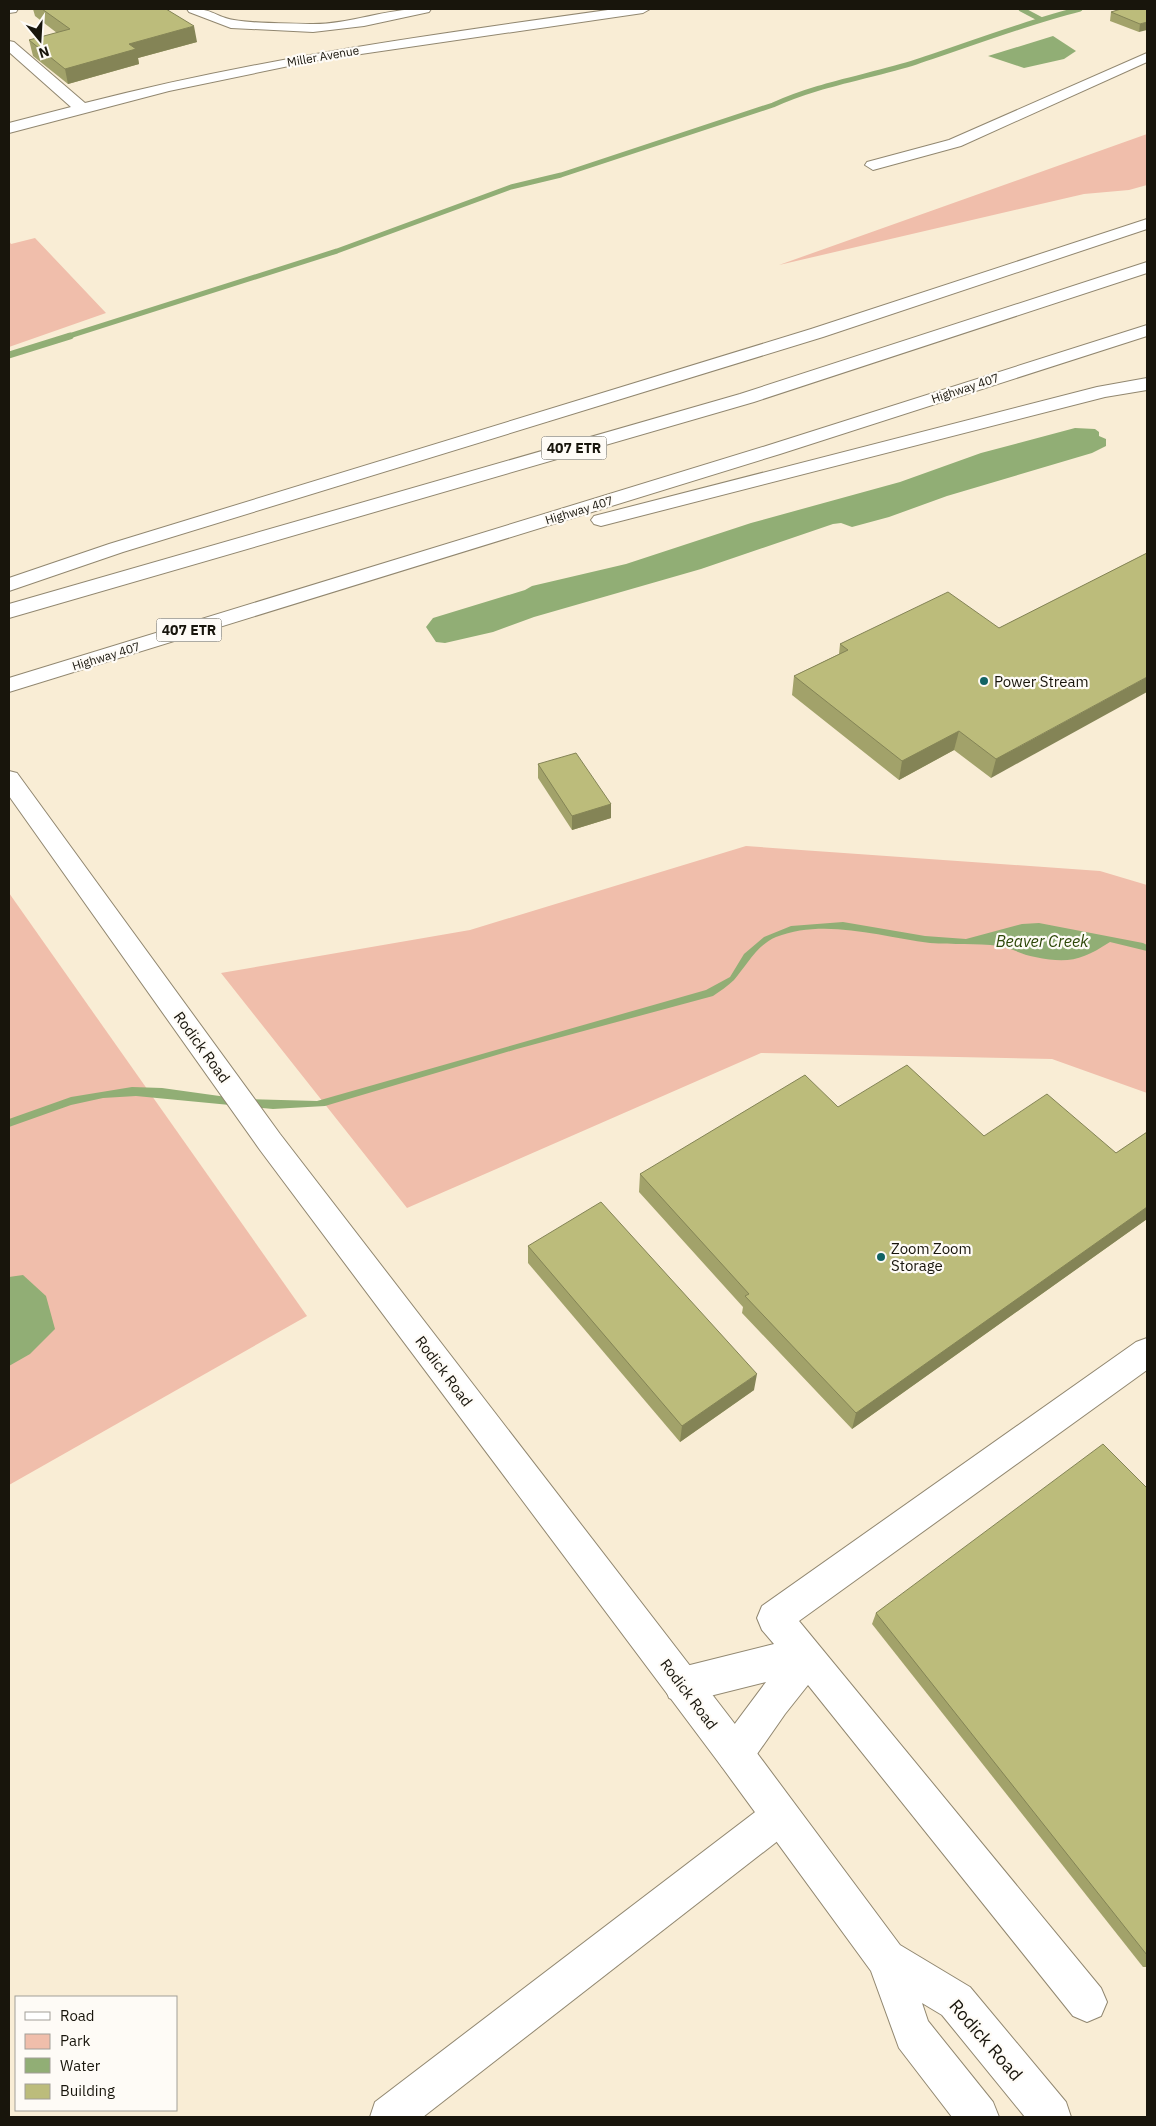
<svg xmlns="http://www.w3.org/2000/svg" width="1156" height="2126" viewBox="0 0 1156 2126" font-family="'IBM Plex Sans',sans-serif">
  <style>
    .green { fill: #f0beab }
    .water { fill: #91ae75 }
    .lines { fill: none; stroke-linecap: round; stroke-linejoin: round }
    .stream-far1 { stroke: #91ae75; stroke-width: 5 }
    .stream { stroke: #91ae75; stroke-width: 7 }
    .minor-casing { stroke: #918770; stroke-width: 2 }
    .major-casing { stroke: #918770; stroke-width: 2 }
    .highway-casing { stroke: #918770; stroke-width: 2 }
    .minor { fill: #fff; fill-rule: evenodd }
    .major { fill: #fff; fill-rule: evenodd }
    .highway { fill: #fff; fill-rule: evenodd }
    .wall { fill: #a2a26a }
    .shaded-wall { fill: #848456 }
    .building { fill: #bcbc7b; stroke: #848456 }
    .poi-dot { fill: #126364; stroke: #fefbf6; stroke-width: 2 }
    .labels { text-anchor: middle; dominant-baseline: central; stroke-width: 4.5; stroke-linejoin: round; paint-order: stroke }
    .far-street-label { font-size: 12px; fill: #18150c; stroke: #fefbf6 }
    .shield { fill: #fefbf6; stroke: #5d5a52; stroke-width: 1 }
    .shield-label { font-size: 14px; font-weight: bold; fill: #18150c }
    .poi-label { font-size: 15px; fill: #18150c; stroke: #fefbf6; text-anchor: start }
    .street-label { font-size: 15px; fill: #18150c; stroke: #fefbf6 }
    .water-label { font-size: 16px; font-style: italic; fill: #2d4708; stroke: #fefbf6 }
    .near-street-label { font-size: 18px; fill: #18150c; stroke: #fefbf6 }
  </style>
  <rect width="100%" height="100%" fill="#f9edd5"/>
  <g class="green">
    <polygon points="1147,134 1147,185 1129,190 1084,194 779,265"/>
    <polygon points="35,238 106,313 9,347 9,241 11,244"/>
    <polygon points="746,846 1100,871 1147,885 1147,1093 1052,1059 761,1053 407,1208 221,973 470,930"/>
    <polygon points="9,893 307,1316 9,1485"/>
  </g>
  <g class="water">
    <polygon points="1053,36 1076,51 1064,59 1024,68 988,56"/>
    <polygon points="1075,428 1095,429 1099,432 1099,436 1106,439 1106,446 1092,453 947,496 889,517 852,527 841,523 833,524 701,569 534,617 493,632 445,643 436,642 426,627 433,618 525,590 532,586 626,564 751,523 900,482 981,453"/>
    <path d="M843,922L925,936L966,939L1022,924L1039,923L1143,943L1147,945V951L1110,942C1082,960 1069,964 1035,957C1023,955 1011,948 999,946C976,943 953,945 930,943C881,937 825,918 776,937C757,945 747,965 734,980C728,986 720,991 713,996L517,1049L325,1106L273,1109L136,1096L103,1098L71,1105L9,1127V1119L71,1097L132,1087L162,1088L241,1099L317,1101L706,990L730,977L744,954L764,937L791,926Z"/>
    <polygon points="23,1275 46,1296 55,1329 30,1354 9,1366 9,1277"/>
  </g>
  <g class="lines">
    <g class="stream-far1">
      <polyline points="1021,9 1040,19"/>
      <path d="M66,337L337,251L511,187L561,175L773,105C819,84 868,77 916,62C971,44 1024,23 1080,9"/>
    </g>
    <polyline class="stream" points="9,355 70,336"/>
    <defs>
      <g id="minor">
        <polygon points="9,9 18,9 16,12 9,13"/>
        <path d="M187,9C211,7 215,17 234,20C259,24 286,23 310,24C351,25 391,6 431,9L429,12L364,26L313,32L231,28L189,12Z"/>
        <path d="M615,9H650L643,13L313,61L169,91L9,133V123L71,107L9,52V41L14,42L85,103C261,58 435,34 615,9Z"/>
        <polygon points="1147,53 1147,62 961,146 873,170 865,165 867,162 949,140"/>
        <polygon points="1147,1338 1147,1370 799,1621 1101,1988 1107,2002 1101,2016 1087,2022 1073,2016 808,1685 785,1714 748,1767 735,1772 722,1767 717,1754 722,1741 766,1682 682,1703 669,1698 664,1685 669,1672 682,1667 774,1644 762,1630 757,1618 762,1606 1136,1342"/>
        <polygon points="780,1797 793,1803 799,1816 793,1829 423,2117 370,2117 375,2102 767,1803"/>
      </g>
      <polygon id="major" points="9,771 17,773 280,1134 748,1741 900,1945 970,1987 1066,2102 1071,2117 1025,2117 942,2015 922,2003 928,2021 993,2102 999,2117 952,2117 899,2048 871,1971 722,1767 260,1150 9,796"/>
      <g id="highway">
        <polygon points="1147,219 1147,229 823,337 123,552 9,591 9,578 109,544 811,329"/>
        <polygon points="1147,262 1147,273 754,402 9,618 9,604 740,394"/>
        <polygon points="1147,325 1147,336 780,454 9,692 9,678 766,446"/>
        <polygon points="1147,378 1147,390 1105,397 601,526 594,524 591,520 594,516 1097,387"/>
      </g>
    </defs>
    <use href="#minor" class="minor-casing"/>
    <use href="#major" class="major-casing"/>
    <use href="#highway" class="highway-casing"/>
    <use href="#minor" class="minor"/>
    <use href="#major" class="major"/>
    <use href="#highway" class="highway"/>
  </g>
  <g class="wall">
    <polygon points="33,9 166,9 197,42 138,58 139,64 68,84 33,56 29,40 57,33 35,16"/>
    <polygon points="1147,9 1139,32 1110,21 1111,12"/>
    <polygon points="1147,553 991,778 954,750 899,780 792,695 794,676 839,654 840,644 999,628"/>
    <polygon points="538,764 611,804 611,818 572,830 538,778"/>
    <polygon points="838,1107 984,1136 1116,1153 1147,1132 1147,1219 852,1429 742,1313 743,1307 639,1192 640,1174"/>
    <polygon points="528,1246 754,1390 680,1442 528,1263"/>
    <polygon points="1147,1488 1147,1967 1143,1967 872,1624 876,1613"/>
  </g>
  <g class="shaded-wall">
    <polygon points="1147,22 1147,30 1139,32 1140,24"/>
    <polygon points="194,26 197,42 138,58 139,64 68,84 65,69 129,44"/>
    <polygon points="1147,677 1147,692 991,778 996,759"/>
    <polygon points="959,731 954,750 899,780 902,761"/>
    <polygon points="611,804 611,818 572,830 572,816"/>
    <polygon points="1147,1207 1147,1219 852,1429 856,1413"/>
    <polygon points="757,1374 754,1390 680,1442 682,1426"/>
  </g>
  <g class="building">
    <polygon points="42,9 166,9 194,26 129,44 136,49 65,69 29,40 70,29"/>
    <polygon points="1121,9 1147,9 1147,22 1140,24 1111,12"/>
    <polygon points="1147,553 1147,677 996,759 959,731 902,761 794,676 848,650 840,644 948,592 999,628"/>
    <polygon points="576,753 611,804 572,816 538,764"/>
    <polygon points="907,1065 984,1136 1047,1094 1116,1153 1147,1132 1147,1207 856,1413 745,1296 749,1294 640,1174 805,1075 838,1107"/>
    <polygon points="601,1202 757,1374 682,1426 528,1246"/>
    <polygon points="1103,1444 1147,1488 1147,1955 876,1613"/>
  </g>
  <g class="poi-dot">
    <circle cx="984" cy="681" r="5"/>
    <circle cx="881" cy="1257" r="5"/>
  </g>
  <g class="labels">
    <g class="far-street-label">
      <text transform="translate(323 56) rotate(-10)">Miller Avenue</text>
      <text transform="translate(965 388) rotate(-18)">Highway 407</text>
      <text transform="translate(579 510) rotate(-17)">Highway 407</text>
      <text transform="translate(106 656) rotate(-17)">Highway 407</text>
    </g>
    <g class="shield">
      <rect x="541.5" y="436.5" width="65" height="23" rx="4"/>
      <rect x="156.5" y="618.5" width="65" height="23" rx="4"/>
    </g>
    <g class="shield-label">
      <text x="574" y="448">407 ETR</text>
      <text x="189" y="630">407 ETR</text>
    </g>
    <g class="poi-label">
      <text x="994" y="681">Power Stream</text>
      <text x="891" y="1248">Zoom Zoom<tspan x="891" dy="17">Storage</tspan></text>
    </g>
    <g class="street-label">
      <text transform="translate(202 1047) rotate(54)">Rodick Road</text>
      <text transform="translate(444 1371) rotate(53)">Rodick Road</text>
      <text transform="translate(689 1694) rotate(53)">Rodick Road</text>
    </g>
    <g class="water-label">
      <text x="1042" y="941">Beaver Creek</text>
    </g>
    <g class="near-street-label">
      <text transform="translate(986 2040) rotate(49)">Rodick Road</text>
    </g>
  </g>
  <rect width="1156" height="2126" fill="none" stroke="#18150c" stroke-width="20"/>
  <rect x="15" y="1996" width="162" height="115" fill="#fefbf6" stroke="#a29f98"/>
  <rect x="25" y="2012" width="25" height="8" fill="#ffffff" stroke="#a29f98"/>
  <text x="60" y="2021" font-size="15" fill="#18150c">Road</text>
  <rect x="25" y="2034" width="25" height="15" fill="#f0beab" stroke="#a29f98"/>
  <text x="60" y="2046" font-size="15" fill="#18150c">Park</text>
  <rect x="25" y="2058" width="25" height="15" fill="#91ae75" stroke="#a29f98"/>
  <text x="60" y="2071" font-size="15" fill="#18150c">Water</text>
  <rect x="25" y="2084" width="25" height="15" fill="#bcbc7b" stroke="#a29f98"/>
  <text x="60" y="2096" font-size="15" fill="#18150c">Building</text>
  <g transform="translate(40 40) rotate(162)" stroke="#fefbf6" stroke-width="4" paint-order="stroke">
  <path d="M0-4L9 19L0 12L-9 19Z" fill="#18150c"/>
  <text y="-8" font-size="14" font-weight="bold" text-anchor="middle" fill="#18150c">N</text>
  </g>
</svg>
